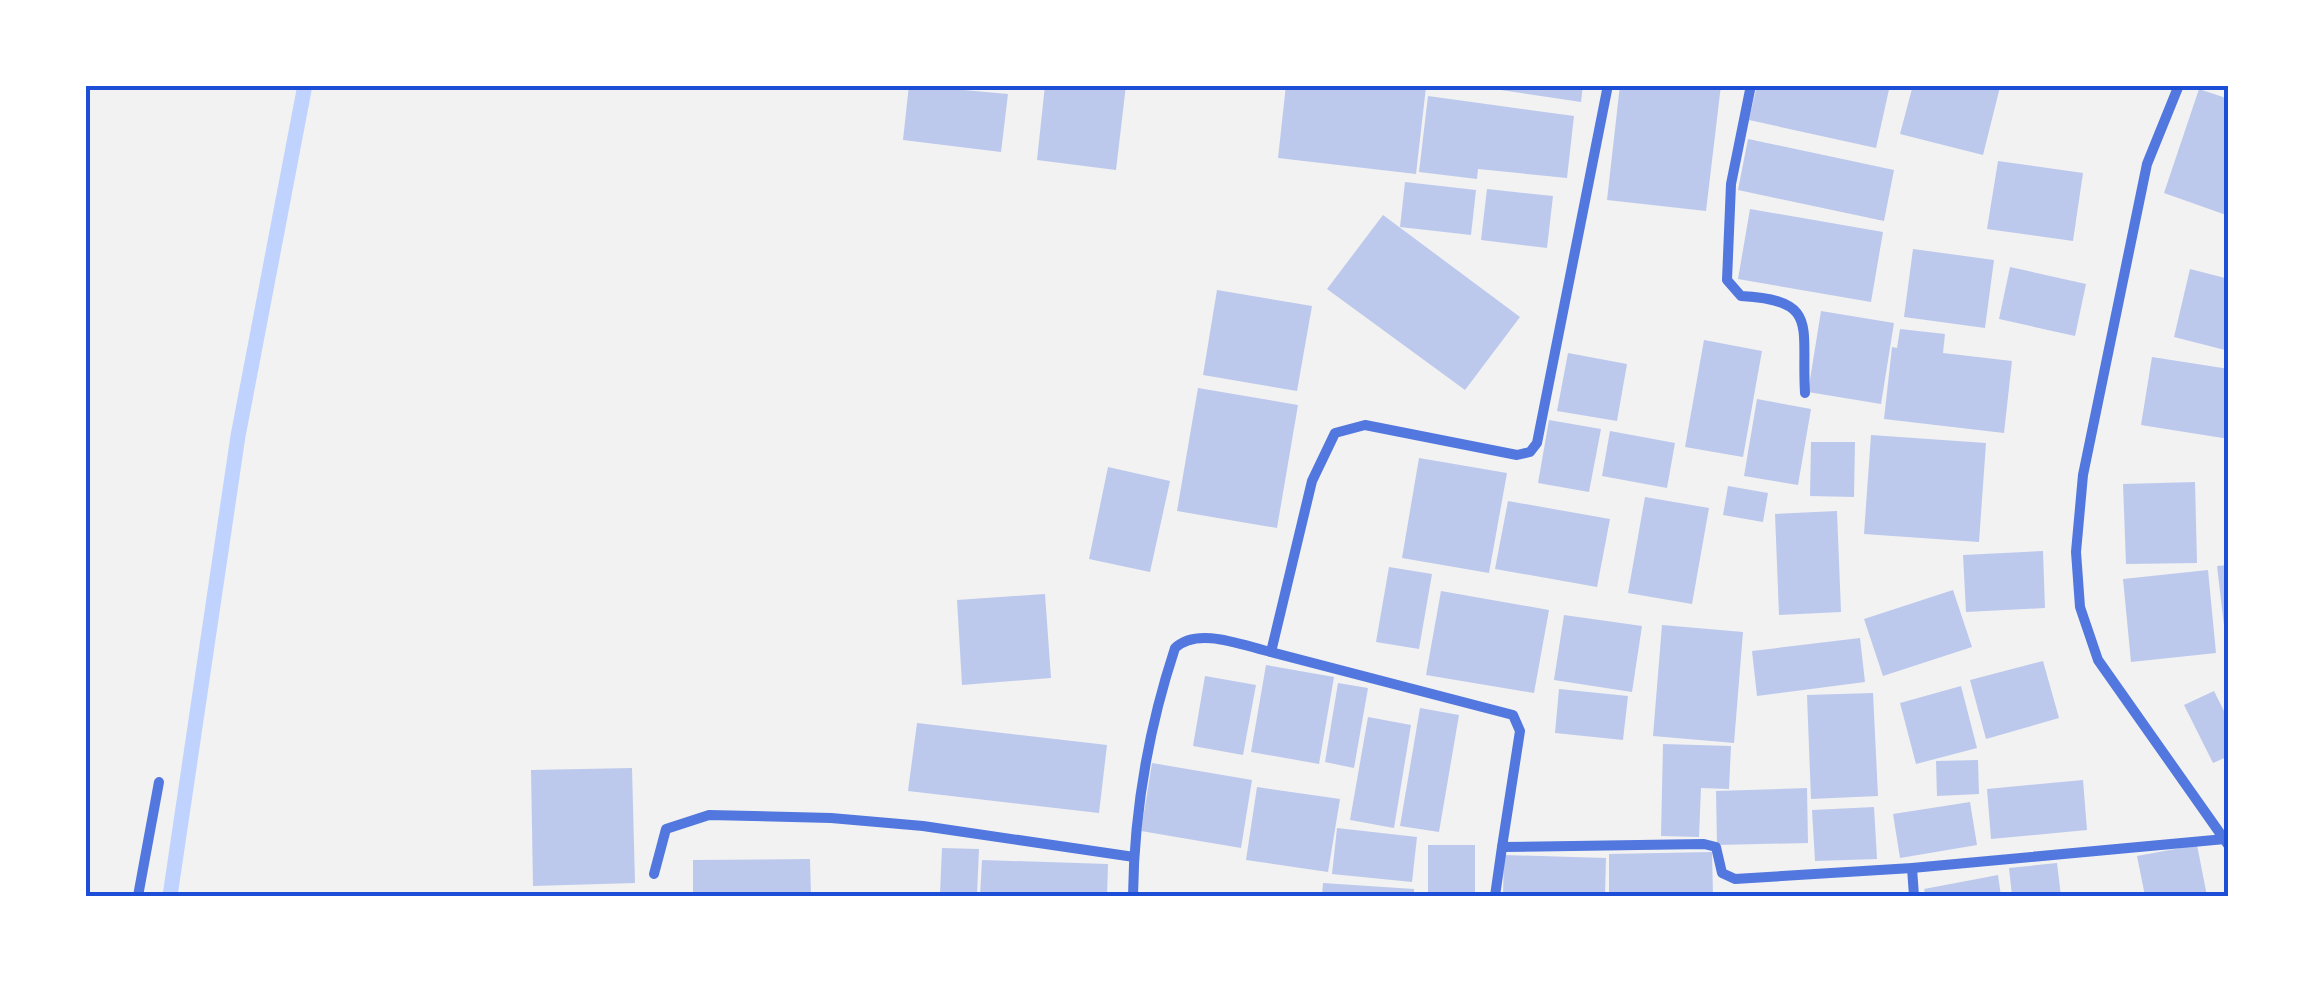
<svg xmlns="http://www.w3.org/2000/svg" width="2314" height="981" viewBox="0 0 2314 981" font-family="Mulish,sans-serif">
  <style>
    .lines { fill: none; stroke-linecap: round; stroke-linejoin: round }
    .stream { stroke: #bfd3fe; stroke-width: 15 }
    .building { fill: #bdc9ec }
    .minor { stroke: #5277de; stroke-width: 10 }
    .neatline { fill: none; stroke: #1d4ed8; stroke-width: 4 }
  </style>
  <rect width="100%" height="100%" fill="#f2f2f2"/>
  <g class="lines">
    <polyline class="stream" points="170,896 238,436 305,85"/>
  </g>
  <g class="building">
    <polygon points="909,85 1008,94 1001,152 903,140"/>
    <polygon points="1045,85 1126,85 1116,170 1037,160"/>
    <polygon points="1286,85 1426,87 1416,174 1278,158"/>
    <polygon points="1467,85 1583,85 1581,102"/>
    <polygon points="1620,85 1721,85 1706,211 1607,200"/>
    <polygon points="1757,85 1890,85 1876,148 1749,120"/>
    <polygon points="1913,85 2000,87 1983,155 1900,134"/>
    <polygon points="2199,89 2229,99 2229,216 2164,193"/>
    <polygon points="1428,96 1574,116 1567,178 1478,169 1477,179 1419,172"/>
    <polygon points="1748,139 1894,170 1884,221 1738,190"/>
    <polygon points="1998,161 2083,173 2073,241 1987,229"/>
    <polygon points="1405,182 1476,190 1471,235 1400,227"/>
    <polygon points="1487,189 1553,196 1547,248 1481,240"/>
    <polygon points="1750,209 1883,232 1871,302 1738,279"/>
    <polygon points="1383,215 1520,317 1465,390 1327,289"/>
    <polygon points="1913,249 1994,260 1985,328 1904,317"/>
    <polygon points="2010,267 2086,284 2075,336 1999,319"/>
    <polygon points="2190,269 2229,279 2229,351 2174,337"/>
    <polygon points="1217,290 1312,306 1297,391 1203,375"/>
    <polygon points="1821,311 1894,323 1881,404 1808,392"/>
    <polygon points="1900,329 1945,334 1943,353 2012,361 2004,433 1884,419 1892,347 1897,348"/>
    <polygon points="1704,340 1762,351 1743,457 1685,447"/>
    <polygon points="1568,353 1627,364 1617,421 1557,411"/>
    <polygon points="2152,357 2229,369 2229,439 2141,425"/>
    <polygon points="1198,388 1298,405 1277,528 1177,511"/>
    <polygon points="1757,399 1811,409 1798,485 1744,476"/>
    <polygon points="1549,420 1601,429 1589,492 1538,483"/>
    <polygon points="1610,431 1675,443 1667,488 1602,476"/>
    <polygon points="1871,435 1986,443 1979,542 1864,534"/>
    <polygon points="1811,442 1855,442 1854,497 1810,496"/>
    <polygon points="1419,458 1507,473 1489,573 1402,558"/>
    <polygon points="1108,467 1170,481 1150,572 1089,559"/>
    <polygon points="2195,482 2197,563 2126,564 2123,484"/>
    <polygon points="1728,486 1768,493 1763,522 1723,515"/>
    <polygon points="1645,497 1709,508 1692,604 1628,593"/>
    <polygon points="1508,501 1610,519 1597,587 1495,569"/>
    <polygon points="1837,511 1841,612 1779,615 1775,514"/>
    <polygon points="2043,551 2045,608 1966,612 1963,555"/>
    <polygon points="2229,565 2229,634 2225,634 2217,566"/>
    <polygon points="1389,567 1432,574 1419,649 1376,642"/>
    <polygon points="2208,570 2216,653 2131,662 2123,579"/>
    <polygon points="1953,590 1972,647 1883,676 1864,619"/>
    <polygon points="1441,591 1549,610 1534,693 1426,675"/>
    <polygon points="1045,594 1051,678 962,685 957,600"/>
    <polygon points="1564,615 1642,626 1632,692 1554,680"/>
    <polygon points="1662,625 1743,632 1734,743 1653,736"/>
    <polygon points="1860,638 1865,682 1757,696 1752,651"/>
    <polygon points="2043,661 2059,718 1986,739 1970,680"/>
    <polygon points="1266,665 1334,677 1319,764 1251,752"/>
    <polygon points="1205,676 1256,685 1243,755 1193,746"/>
    <polygon points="1338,683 1368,688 1354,768 1325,762"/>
    <polygon points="1961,686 1977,748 1916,764 1900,703"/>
    <polygon points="1559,689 1628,696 1623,740 1555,733"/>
    <polygon points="2214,691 2229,721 2229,756 2213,763 2184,705"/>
    <polygon points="1873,693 1878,796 1811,799 1807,695"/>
    <polygon points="1420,708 1459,715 1439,832 1400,826"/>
    <polygon points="1368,717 1411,725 1394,828 1350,820"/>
    <polygon points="917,723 1107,745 1099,813 908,791"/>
    <polygon points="1663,744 1731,746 1729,789 1701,788 1699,837 1661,836"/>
    <polygon points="1978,760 1979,794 1937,796 1936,761"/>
    <polygon points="1152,763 1252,780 1241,848 1141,831"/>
    <polygon points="632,768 635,883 533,886 531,770"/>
    <polygon points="2083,780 2087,830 1991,839 1987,789"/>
    <polygon points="1257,787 1340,799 1328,872 1246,860"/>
    <polygon points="1807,788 1808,843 1717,845 1716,791"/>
    <polygon points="1970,802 1977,845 1900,858 1893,814"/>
    <polygon points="1874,807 1877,859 1815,861 1812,810"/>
    <polygon points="1337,828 1417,837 1412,882 1332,874"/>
    <rect x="1428" y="845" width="47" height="51"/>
    <polygon points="2197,845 2207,896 2145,896 2137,856"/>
    <polygon points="942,848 979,849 977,895 940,894"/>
    <polygon points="1712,852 1713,896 1609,896 1609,854"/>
    <polygon points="1504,855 1606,858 1605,896 1503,896"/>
    <polygon points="810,859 811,896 693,896 693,860"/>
    <polygon points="982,860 1108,864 1107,896 980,896"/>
    <polygon points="2057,863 2061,896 2012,896 2009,868"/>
    <polygon points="1998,875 2001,896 1926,896 1924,889"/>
    <polygon points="1323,883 1414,889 1414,896 1322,896"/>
  </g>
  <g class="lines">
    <g class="minor">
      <path d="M1751,85L1731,184L1727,280L1741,296C1820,300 1801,326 1805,393"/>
      <polyline points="2179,85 2147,164 2083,475 2076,552 2080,607 2098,660 2229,846"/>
      <polyline points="1271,652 1513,715 1520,731 1502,847 1704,844 1716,847 1722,873 1735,879 1912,868 2225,839"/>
      <polyline points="1912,868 1914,896"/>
      <polyline points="654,874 666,829 709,815 831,818 923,826 1134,857"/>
      <polyline points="138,896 159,782"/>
      <path d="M1133,896C1134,811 1148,730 1175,648C1198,626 1244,646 1271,652L1312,481L1335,433L1365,425L1517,455L1530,452L1537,443L1608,85"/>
      <polyline points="1495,896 1502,847"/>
    </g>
  </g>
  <rect width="2314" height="981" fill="none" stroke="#ffffff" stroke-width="175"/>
  <rect x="88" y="88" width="2138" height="806" class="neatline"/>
</svg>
